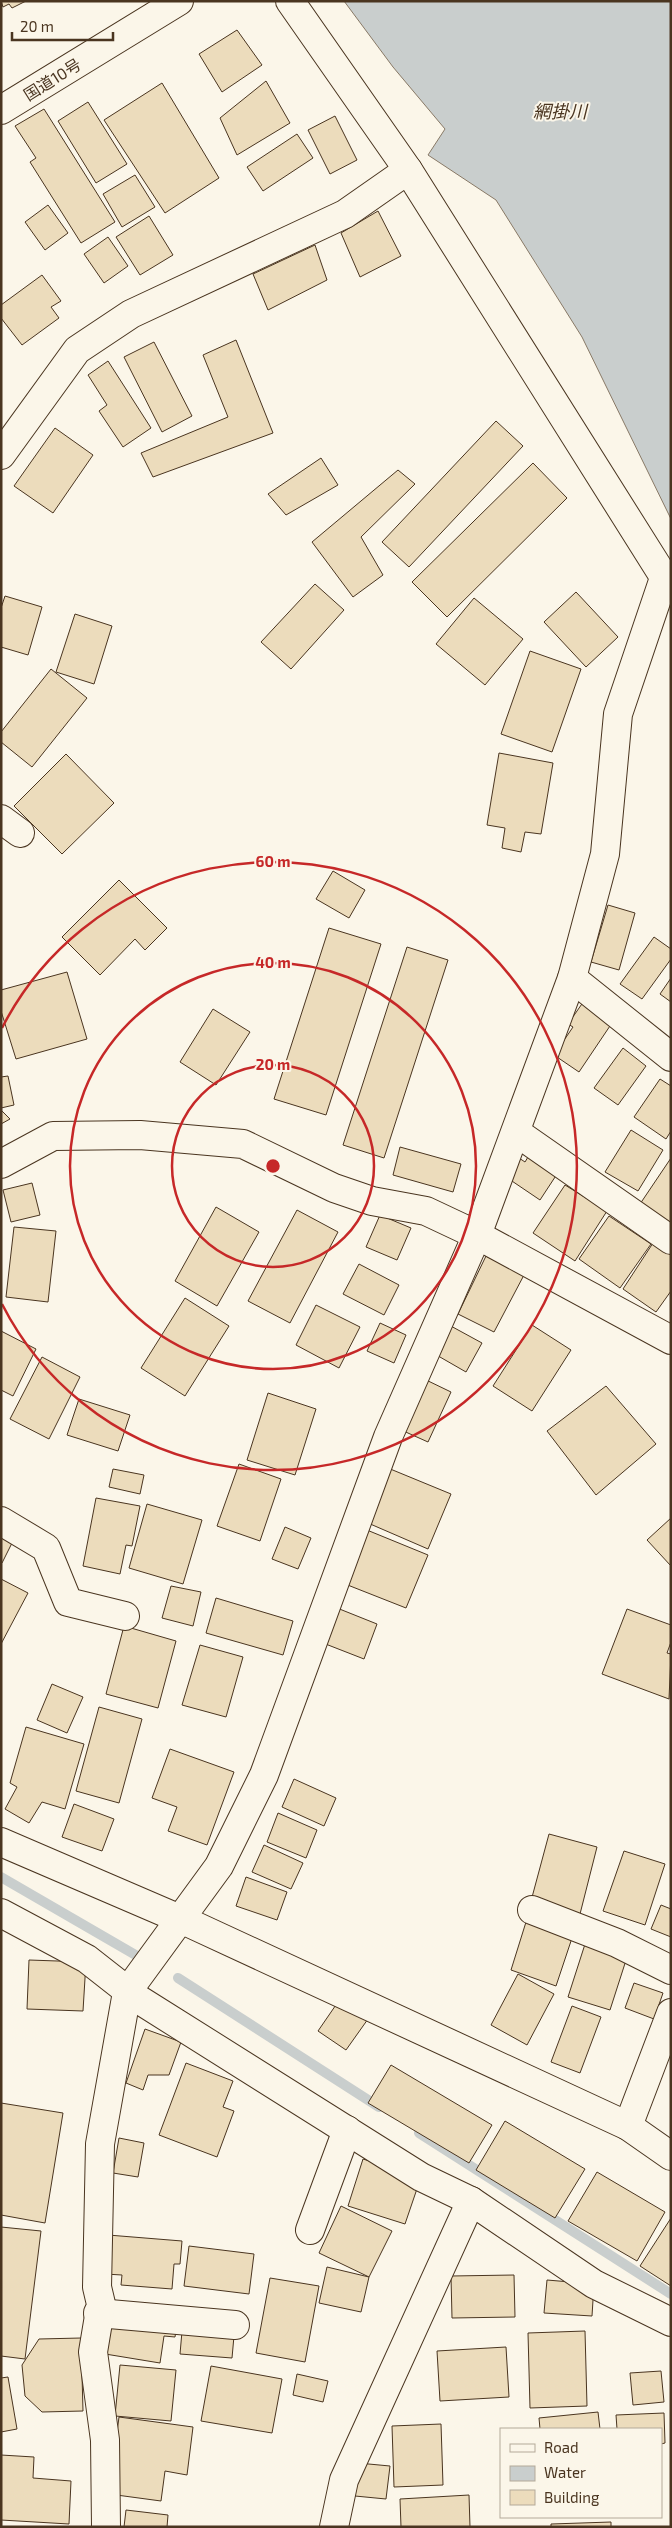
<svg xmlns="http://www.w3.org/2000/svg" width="672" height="2528" viewBox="0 0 672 2528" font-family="'Exo 2','Noto Sans JP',sans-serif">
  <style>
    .water { fill: #c9cecd; stroke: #887966 }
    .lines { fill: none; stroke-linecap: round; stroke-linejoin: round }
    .stream { stroke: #c9cecd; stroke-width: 10 }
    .building { fill: #ecdcbc; stroke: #4a3520 }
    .minor-casing { stroke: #4a3520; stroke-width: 30 }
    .highway-casing { stroke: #4a3520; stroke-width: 30 }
    .minor { stroke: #fbf6e9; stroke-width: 28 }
    .highway { stroke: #fbf6e9; stroke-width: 28 }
    .ring { fill: none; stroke: #c62828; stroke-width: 2.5 }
    .labels { text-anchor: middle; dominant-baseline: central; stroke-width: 4; stroke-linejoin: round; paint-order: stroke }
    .street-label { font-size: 16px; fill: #4a3520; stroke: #fbf6e9 }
    .water-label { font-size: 18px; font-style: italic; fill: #4a3520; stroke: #fbf6e9 }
    .centre { fill: #c62828; stroke: #fbf6e9; stroke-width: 2.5 }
    .ring-label { font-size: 15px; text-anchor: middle; font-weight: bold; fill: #c62828; stroke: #fbf6e9; stroke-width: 4; stroke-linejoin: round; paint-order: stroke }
  </style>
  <rect width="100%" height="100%" fill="#fbf6e9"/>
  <polygon class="water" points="344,1 671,1 671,519 582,337 496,200 428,155 445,129 393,67"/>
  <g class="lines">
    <g class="stream">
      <polyline points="1,1877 139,1957"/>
      <polyline points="178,1978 379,2107"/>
      <polyline points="419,2133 671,2294"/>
    </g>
  </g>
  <g class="building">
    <polygon points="1,1 26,1 12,8 9,4 3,7"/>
    <polygon points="237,30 262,65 222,92 199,54"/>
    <polygon points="266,81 290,123 237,155 220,118"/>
    <polygon points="162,83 219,178 165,213 104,120"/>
    <polygon points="88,102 127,164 96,183 58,121"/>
    <polygon points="44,109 115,222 81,243 30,162 36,158 15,126"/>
    <polygon points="335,116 357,160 330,174 308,130"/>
    <polygon points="297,134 313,158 263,191 247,167"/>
    <polygon points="135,175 155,207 122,227 103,194"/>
    <polygon points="48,205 68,233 45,250 25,222"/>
    <polygon points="378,211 401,256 360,277 341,233"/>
    <polygon points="149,216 173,255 140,275 116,237"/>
    <polygon points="108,237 128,266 104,283 84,254"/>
    <polygon points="315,245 327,280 268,310 253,274"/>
    <polygon points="42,275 61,301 51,307 59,318 22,345 1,318 1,305"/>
    <polygon points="236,340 273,433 153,477 141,453 228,417 203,355"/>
    <polygon points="154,342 192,416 162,432 124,357"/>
    <polygon points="108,361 151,428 123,447 99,411 107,405 88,375"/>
    <polygon points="496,421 523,446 409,567 382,542"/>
    <polygon points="55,428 93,455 53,513 14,486"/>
    <polygon points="321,458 338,485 286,515 268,494"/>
    <polygon points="533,463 567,498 447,617 412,582"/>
    <polygon points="398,470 415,484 361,537 383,575 353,597 312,542"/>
    <polygon points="315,584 344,610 291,669 261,642"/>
    <polygon points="576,592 618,637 586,667 544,622"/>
    <polygon points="5,596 42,607 28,655 1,647 1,608"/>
    <polygon points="474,598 523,639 485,685 436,644"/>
    <polygon points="75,614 112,626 94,684 56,672"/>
    <polygon points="530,651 581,669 552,752 501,734"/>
    <polygon points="51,669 87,698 32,767 1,742 1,732"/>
    <polygon points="499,753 553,763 541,834 525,832 521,852 502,848 505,828 487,825"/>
    <polygon points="66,754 114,803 62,854 14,806"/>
    <polygon points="333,871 365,890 349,918 316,899"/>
    <polygon points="119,880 167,928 145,950 135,939 100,975 62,937"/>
    <polygon points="608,905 635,913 619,970 591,962"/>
    <polygon points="329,928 381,944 326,1115 274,1099"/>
    <polygon points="654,937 671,949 671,959 642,999 620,984"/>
    <polygon points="407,947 448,960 384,1158 343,1145"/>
    <polygon points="67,972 87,1039 16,1059 1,1011 1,990"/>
    <polygon points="671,978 671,1002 660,994"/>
    <polygon points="586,998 616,1017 579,1072 554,1055 573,1027 568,1024"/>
    <polygon points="213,1009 250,1032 216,1085 180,1062"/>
    <polygon points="623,1048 646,1066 618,1105 594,1088"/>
    <polygon points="8,1076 14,1105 1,1108 1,1077"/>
    <polygon points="660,1079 671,1086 671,1131 666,1139 634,1117"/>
    <polygon points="1,1110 10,1119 1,1124"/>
    <polygon points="631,1130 663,1150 638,1191 605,1172"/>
    <polygon points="400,1147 461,1164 453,1192 393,1175"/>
    <polygon points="531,1152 559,1171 540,1200 503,1175 516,1156 525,1162"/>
    <polygon points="671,1158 671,1224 640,1204"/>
    <polygon points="32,1183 40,1215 11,1222 3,1190"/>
    <polygon points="565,1185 607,1211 575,1261 533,1233"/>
    <polygon points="216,1207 259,1232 217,1306 175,1281"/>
    <polygon points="297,1210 338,1232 290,1323 248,1301"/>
    <polygon points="380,1215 411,1228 397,1260 366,1247"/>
    <polygon points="609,1216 651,1244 620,1288 579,1259"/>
    <polygon points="14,1227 56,1231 48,1302 6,1297"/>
    <polygon points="653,1243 671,1255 671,1291 656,1312 623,1289"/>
    <polygon points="486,1256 524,1275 494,1332 458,1314"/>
    <polygon points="359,1264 399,1285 384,1315 343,1294"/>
    <polygon points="185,1298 229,1326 185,1396 141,1368"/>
    <polygon points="316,1305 360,1327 339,1368 296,1345"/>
    <polygon points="380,1323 406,1335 394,1363 367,1351"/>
    <polygon points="449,1325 482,1343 466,1372 433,1353"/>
    <polygon points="532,1325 571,1350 532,1411 493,1386"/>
    <polygon points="1,1331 36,1349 13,1396 1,1390"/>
    <polygon points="42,1357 80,1377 49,1439 10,1419"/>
    <polygon points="422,1378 451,1392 428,1442 399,1429"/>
    <polygon points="606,1386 656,1444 596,1495 547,1431"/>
    <polygon points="268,1393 316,1409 295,1475 247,1460"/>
    <polygon points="79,1399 130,1415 118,1451 67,1435"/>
    <polygon points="239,1464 281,1479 260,1541 217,1526"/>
    <polygon points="383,1466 451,1494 428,1549 361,1520"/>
    <polygon points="113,1469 144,1475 140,1494 109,1487"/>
    <polygon points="96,1498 140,1506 132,1546 126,1545 120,1574 83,1566"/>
    <polygon points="147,1504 202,1520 183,1584 129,1568"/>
    <polygon points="671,1518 671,1566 647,1540"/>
    <polygon points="285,1527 311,1538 298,1569 272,1559"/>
    <polygon points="362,1528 428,1555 406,1608 340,1582"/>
    <polygon points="1,1532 14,1539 2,1563 1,1562"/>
    <polygon points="1,1579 28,1593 1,1644"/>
    <polygon points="171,1586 201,1592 193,1626 162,1618"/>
    <polygon points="216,1598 293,1621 283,1655 206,1633"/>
    <polygon points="337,1608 377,1624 364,1659 323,1643"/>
    <polygon points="627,1609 671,1625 671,1642 667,1653 671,1654 669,1699 602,1674"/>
    <polygon points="124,1626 176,1641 158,1708 106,1694"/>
    <polygon points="200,1645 243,1657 226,1717 182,1705"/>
    <polygon points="52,1684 83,1697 67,1733 37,1720"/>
    <polygon points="99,1707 142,1719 119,1803 76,1791"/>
    <polygon points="26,1727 84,1744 65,1809 42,1802 29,1823 5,1809 17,1787 10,1783"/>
    <polygon points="170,1749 234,1772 207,1845 168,1831 177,1807 152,1798"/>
    <polygon points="294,1779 336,1798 324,1826 282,1807"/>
    <polygon points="74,1804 114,1819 102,1851 62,1837"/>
    <polygon points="278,1813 317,1830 306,1858 267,1842"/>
    <polygon points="549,1834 597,1847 580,1914 531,1901"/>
    <polygon points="264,1845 303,1863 291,1889 252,1872"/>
    <polygon points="624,1851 665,1864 645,1925 603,1911"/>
    <polygon points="246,1877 287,1892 277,1920 236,1906"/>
    <polygon points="661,1905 671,1909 671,1937 651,1929"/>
    <polygon points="526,1922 572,1938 556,1986 511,1970"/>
    <polygon points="586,1941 628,1954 610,2010 568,1997"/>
    <polygon points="29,1960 86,1962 83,2011 27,2009"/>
    <polygon points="518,1974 554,1994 527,2045 491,2025"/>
    <polygon points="634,1983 663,1993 654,2019 625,2008"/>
    <polygon points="340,1999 368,2019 346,2050 318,2031"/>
    <polygon points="572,2006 601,2017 580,2073 551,2062"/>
    <polygon points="145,2029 181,2042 169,2075 148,2075 143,2090 126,2083"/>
    <polygon points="186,2063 233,2081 223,2107 234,2111 217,2157 159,2135"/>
    <polygon points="391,2065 492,2125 469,2163 368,2103"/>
    <polygon points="1,2103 63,2113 45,2223 1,2215"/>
    <polygon points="505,2121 585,2169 555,2218 476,2170"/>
    <polygon points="119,2138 144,2143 138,2177 113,2173"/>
    <polygon points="363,2159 421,2177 405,2224 348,2206"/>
    <polygon points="597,2172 665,2212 637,2261 568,2221"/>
    <polygon points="341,2206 392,2231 369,2277 319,2253"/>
    <polygon points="671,2218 671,2286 640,2266"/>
    <polygon points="1,2227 41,2231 25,2359 1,2356"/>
    <polygon points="108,2235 182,2241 180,2264 174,2264 172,2289 121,2285 122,2275 105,2274"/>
    <polygon points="189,2246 254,2254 249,2294 184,2286"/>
    <polygon points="327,2267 369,2277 361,2312 319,2303"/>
    <polygon points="514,2275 515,2317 452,2318 451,2276"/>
    <polygon points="270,2278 319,2286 305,2362 256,2353"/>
    <polygon points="547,2280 594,2284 592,2316 544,2313"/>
    <polygon points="101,2304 178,2317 175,2337 164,2336 160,2363 93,2352"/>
    <polygon points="183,2320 235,2325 232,2358 180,2354"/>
    <polygon points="585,2331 587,2406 530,2408 528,2333"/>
    <polygon points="81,2338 83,2411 42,2412 25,2396 22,2365 39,2339"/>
    <polygon points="506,2347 509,2397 440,2401 437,2351"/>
    <polygon points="120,2365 176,2370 171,2421 115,2416"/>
    <polygon points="211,2366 282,2379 272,2433 201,2421"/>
    <polygon points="661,2371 664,2402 633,2405 630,2373"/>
    <polygon points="297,2374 328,2381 323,2402 293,2395"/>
    <polygon points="8,2377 17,2429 1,2432 1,2378"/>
    <polygon points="598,2412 600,2429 540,2429 539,2418"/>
    <polygon points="664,2413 665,2443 661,2444 661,2429 617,2429 616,2415"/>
    <polygon points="119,2417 193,2427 187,2475 165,2471 161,2501 109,2494"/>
    <polygon points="441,2424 443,2485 394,2487 392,2426"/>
    <polygon points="1,2455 34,2457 33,2478 71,2481 69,2524 1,2520"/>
    <polygon points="358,2463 390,2466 386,2499 355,2496"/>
    <polygon points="469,2495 470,2527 401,2527 400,2499"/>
    <polygon points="126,2510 168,2515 167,2527 124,2527"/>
    <polygon points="611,2522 611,2527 551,2527 551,2524"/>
  </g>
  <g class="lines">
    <defs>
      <g id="minor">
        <polyline points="290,1 408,170 671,588"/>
        <polyline points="1,455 77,350 131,314 345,214 408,170"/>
        <polyline points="1,819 20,833"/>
        <polyline points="572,978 671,1057"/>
        <polyline points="516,1132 671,1240"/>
        <polyline points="1,1164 53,1136 140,1135 243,1144 334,1188 372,1201 426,1211 477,1235 671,1340"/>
        <polyline points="1,1521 46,1548 68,1602 125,1616"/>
        <polyline points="1,1842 187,1922 628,2126 671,2156"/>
        <polyline points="532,1910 617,1943 671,1970"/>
        <polyline points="1,1913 87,1959 138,1999 421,2177 471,2201 594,2284 671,2322"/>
        <polyline points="628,2126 671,2013"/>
        <polyline points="310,2230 347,2130"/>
        <polyline points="98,2313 235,2325"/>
        <polyline points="106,2527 105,2440 93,2352 101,2304 97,2287 100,2144 127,1992 219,1866 264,1775 388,1437 477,1235 572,978 605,854 618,714 664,578"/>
        <polyline points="334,2527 344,2480 471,2201"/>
      </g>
      <polyline id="highway" points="1,110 179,1"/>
    </defs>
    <use href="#minor" class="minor-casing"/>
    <use href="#highway" class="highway-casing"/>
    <use href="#minor" class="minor"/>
    <use href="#highway" class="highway"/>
  </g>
  <g class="ring">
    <circle cx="273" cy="1166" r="101"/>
    <circle cx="273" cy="1166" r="203"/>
    <path d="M2 1028A304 304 0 1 1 2 1304"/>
  </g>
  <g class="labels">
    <g class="street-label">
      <text transform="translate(52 79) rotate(-32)">国道10号</text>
    </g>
    <g class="water-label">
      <text x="560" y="111">網掛川</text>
    </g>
  </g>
  <circle cx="273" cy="1166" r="8" class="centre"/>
  <g class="ring-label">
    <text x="273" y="867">60 m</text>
    <text x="273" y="968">40 m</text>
    <text x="273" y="1070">20 m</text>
  </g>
  <rect width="672" height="2528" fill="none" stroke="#4a3520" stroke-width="5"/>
  <rect x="500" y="2428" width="162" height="90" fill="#fbf6e9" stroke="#b4a999"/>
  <rect x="510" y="2444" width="25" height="8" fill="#fbf6e9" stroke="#b4a999"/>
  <text x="544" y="2453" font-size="15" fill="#4a3520">Road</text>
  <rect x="510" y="2466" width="25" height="15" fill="#c9cecd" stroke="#b4a999"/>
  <text x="544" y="2478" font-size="15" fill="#4a3520">Water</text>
  <rect x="510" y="2490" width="25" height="15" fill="#ecdcbc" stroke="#b4a999"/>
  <text x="544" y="2503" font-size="15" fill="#4a3520">Building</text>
  <path d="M12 32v8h101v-8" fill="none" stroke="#4a3520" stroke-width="2.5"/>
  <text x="20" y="32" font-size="15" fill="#4a3520" stroke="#fbf6e9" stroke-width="4" paint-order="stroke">20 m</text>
</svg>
